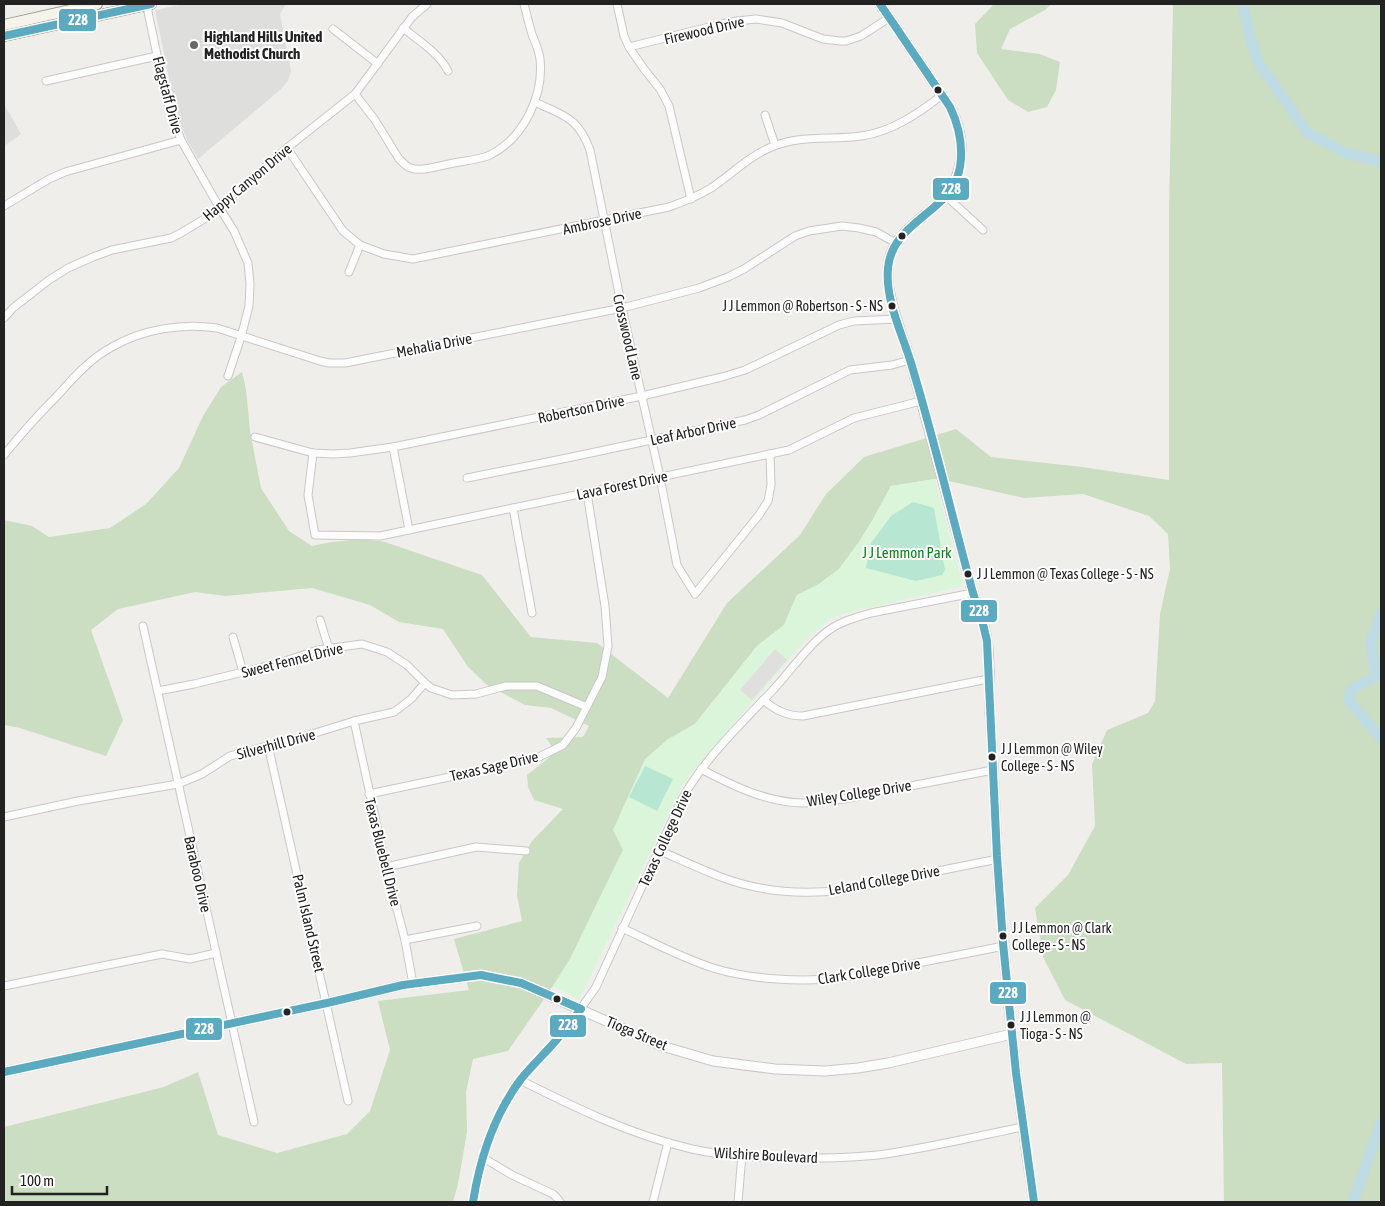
<svg xmlns="http://www.w3.org/2000/svg" width="1385" height="1206" viewBox="0 0 1385 1206" font-family="'Asap Condensed',sans-serif">
  <style>
    .religious { fill: #dededc }
    .forest { fill: #cbdec1 }
    .park { fill: #daf5da }
    .pitch { fill: #b7e6d2 }
    .parking { fill: #e0dfde }
    .lines { fill: none; stroke-linecap: round; stroke-linejoin: round }
    .river { stroke: #bfdbe3; stroke-width: 11 }
    .minor-casing { stroke: #c9c8c7; stroke-width: 9 }
    .tertiary-casing { stroke: #c9c8c7; stroke-width: 11 }
    .secondary-casing { stroke: #999a82; stroke-width: 12 }
    .minor { stroke: #fdfcfc; stroke-width: 7 }
    .tertiary { stroke: #fdfcfc; stroke-width: 9 }
    .secondary { stroke: #f4f4ed; stroke-width: 10 }
    .bus-1-casing { stroke: #fff; stroke-width: 11 }
    .bus-1 { stroke: #5caac0; stroke-width: 8 }
    .poi-dot { fill: #6a6968; stroke: #fff; stroke-width: 2 }
    .bus-dot { fill: #222; stroke: #fff; stroke-width: 2 }
    .labels { text-anchor: middle; dominant-baseline: central; stroke-width: 4; stroke-linejoin: round; paint-order: stroke }
    .bus-label { font-size: 14px; fill: #222; stroke: #fff; text-anchor: start }
    .street-label { font-size: 15px; fill: #222; stroke: #fff }
    .poi-label { font-size: 15px; font-weight: bold; fill: #222; stroke: #fff; text-anchor: start }
    .park-label { font-size: 15px; fill: #0c8416; stroke: #fff }
    .line-badge { stroke: #fff; stroke-width: 2 }
    .badge-label { font-size: 14px; text-anchor: middle; font-weight: bold; fill: #fff }
  </style>
  <rect width="100%" height="100%" fill="#f0eeeb"/>
  <g class="religious">
    <polygon points="184,4 286,4 280,14 291,71 288,81 280,90 198,159 187,140 176,112 155,10"/>
    <polygon points="4,104 21,134 4,146"/>
  </g>
  <g class="forest">
    <polygon points="994,4 1051,4 1045,10 1010,29 1001,49 1040,54 1060,62 1056,90 1047,107 1028,112 1008,100 977,53 975,24"/>
    <polygon points="1173,4 1381,4 1381,1195 1379,1202 1224,1202 1222,1063 1186,1064 1065,1000 1043,957 1035,908 1068,875 1095,826 1092,764 1107,730 1148,713 1155,701 1160,614 1170,569 1168,534 1149,516 1083,494 1024,498 958,483 935,479 891,486 872,521 859,542 839,569 816,586 797,595 784,625 757,646 695,724 667,740 623,850 570,959 553,986 508,1051 473,1059 466,1092 467,1132 458,1184 453,1202 4,1202 4,1127 164,1087 198,1072 218,1135 277,1153 347,1134 370,1111 390,1050 378,1001 469,990 454,939 522,921 517,895 519,863 532,841 563,809 534,800 528,787 527,775 556,752 546,738 583,737 589,726 551,708 525,705 487,685 468,667 443,629 399,622 370,605 312,588 225,596 195,592 118,609 91,630 123,720 106,756 20,728 4,725 4,520 32,526 49,537 110,528 146,504 179,468 203,416 221,387 242,372 246,389 250,431 261,488 289,531 312,546 331,542 362,539 385,542 482,575 531,637 597,643 668,698 727,603 800,535 826,494 864,457 956,429 991,457 1082,467 1169,480 1169,212"/>
  </g>
  <polygon class="park" points="935,479 963,586 846,613 830,619 805,641 689,776 680,791 579,1000 553,986 570,959 623,850 613,830 645,759 667,740 695,724 757,646 784,625 797,595 821,583 839,569 859,542 872,521 891,486"/>
  <g class="pitch">
    <polygon points="913,502 934,508 945,570 942,575 916,581 866,568 871,543 891,516"/>
    <polygon points="645,766 673,779 657,811 629,797"/>
  </g>
  <polygon class="parking" points="775,649 787,660 752,700 740,690"/>
  <g class="lines">
    <g class="river">
      <polyline points="1243,4 1248,30 1258,62 1307,132 1346,153 1381,162"/>
      <polyline points="1381,614 1371,640 1376,676 1351,690 1349,701 1381,738"/>
      <polyline points="1353,1202 1381,1123"/>
    </g>
    <defs>
      <g id="minor">
        <polyline points="148,4 148,12 166,98 181,140 219,207 234,231 248,263 250,284 249,306 241,337 228,376"/>
        <polyline points="617,4 624,36 629,47 644,69 660,89 669,106 691,199"/>
        <path d="M403,28C419,41 439,53 448,71"/>
        <polyline points="333,29 378,64"/>
        <polyline points="629,47 717,25 737,21 756,19 782,23 823,39 840,41 846,41 861,36 889,18"/>
        <polyline points="46,81 157,56"/>
        <path d="M355,94L375,120L399,159C403,162 406,167 411,168C422,172 438,166 449,164C461,161 479,160 490,155C524,138 544,95 540,59C539,51 536,44 533,37C529,26 527,15 524,4"/>
        <path d="M535,102C564,116 578,117 590,150L622,308L660,477L677,565L695,594L759,515L768,501L771,485L770,454"/>
        <polyline points="765,115 775,145"/>
        <path d="M287,148L343,231L360,245L384,254L413,259L669,207C683,202 698,196 711,188C732,174 750,155 774,146C802,135 832,140 861,136C891,132 918,114 942,95"/>
        <polyline points="946,196 983,230"/>
        <polyline points="4,206 49,179 65,172 181,140"/>
        <polyline points="349,272 360,245"/>
        <polyline points="4,318 13,308 49,280 68,268 93,257 112,250 171,238 181,233 209,216 287,148 355,94 412,17 427,4"/>
        <polyline points="255,437 313,453 333,454 350,453 393,447 642,396 722,377 745,370 762,362 839,325 854,321 897,319"/>
        <polyline points="393,447 409,530"/>
        <polyline points="313,453 308,495 315,535 380,536 789,450 854,418 921,401"/>
        <path d="M4,455C21,434 39,414 58,395C74,377 91,358 112,347C143,329 182,323 217,328L320,361L329,363H345L622,308L699,288L728,277L744,269L795,236L809,231L842,226L859,228L876,232L896,243"/>
        <polyline points="467,478 572,457 745,420 759,415 850,370 892,365 910,360"/>
        <polyline points="513,508 532,613"/>
        <polyline points="320,620 329,649"/>
        <polyline points="143,626 254,1122"/>
        <polyline points="233,637 243,672"/>
        <polyline points="158,691 194,684 276,664 318,650 362,644 387,652 407,665 425,683 431,688 452,695 476,694 506,686 537,686 587,707"/>
        <path d="M763,700C776,710 786,716 803,716L988,679"/>
        <polyline points="354,721 386,867 405,940 413,984"/>
        <polyline points="268,745 348,1101"/>
        <path d="M701,769C733,786 766,802 802,803C817,803 830,801 844,799L993,770"/>
        <polyline points="369,794 535,759 563,745 576,728 602,677 608,646 605,606 587,493"/>
        <polyline points="4,817 78,801 178,784 202,774 230,756 299,738 354,721 394,712 411,699 425,683"/>
        <path d="M658,850C679,859 700,869 721,877C760,892 802,895 843,890L998,859"/>
        <polyline points="386,867 476,847 526,851"/>
        <path d="M622,928C652,942 682,958 713,968C752,980 802,982 842,978L1004,946"/>
        <polyline points="405,940 477,926"/>
        <polyline points="4,986 162,954 190,959 216,953"/>
        <path d="M520,1080C576,1108 631,1135 692,1149C731,1158 773,1158 813,1158C839,1158 866,1157 892,1153C936,1146 979,1136 1022,1127"/>
        <polyline points="482,1157 512,1175 553,1194 557,1198 560,1202"/>
        <path d="M473,1202L482,1157L499,1114L509,1096L520,1080L572,1021L596,987L682,799C705,758 740,725 772,691C791,671 807,646 829,630C842,621 857,617 871,613L973,593"/>
        <polyline points="653,1202 668,1142"/>
        <polyline points="738,1202 742,1155"/>
      </g>
      <g id="tertiary">
        <path d="M880,4L950,107C961,128 965,149 958,172C955,181 952,189 946,196C924,219 891,233 888,267C885,294 903,336 911,363C932,439 952,516 973,593C980,610 986,630 988,648C990,669 989,691 990,712C993,760 995,808 997,856C1004,972 1016,1088 1034,1202"/>
        <polyline points="4,1072 327,1003 403,985 481,975 521,983 662,1046 713,1061 775,1069 825,1071 858,1068 888,1063 1012,1034"/>
      </g>
      <g id="secondary">
        <polyline points="4,25 97,4"/>
        <polyline points="4,36 151,4"/>
      </g>
    </defs>
    <use href="#minor" class="minor-casing"/>
    <use href="#tertiary" class="tertiary-casing"/>
    <use href="#secondary" class="secondary-casing"/>
    <use href="#minor" class="minor"/>
    <use href="#tertiary" class="tertiary"/>
    <use href="#secondary" class="secondary"/>
    <defs>
      <g id="bus-1">
        <path d="M880,4L950,107C963,134 968,172 946,196C925,219 891,233 888,268C885,300 902,333 911,363C934,439 952,516 973,593L982,620L987,641L997,856L1003,943L1016,1073L1034,1202"/>
        <polyline points="4,36 151,4"/>
        <path d="M4,1072L327,1003L403,985L481,975L521,983L581,1009C572,1021 563,1033 552,1045C542,1056 531,1067 521,1079C494,1115 480,1158 473,1202"/>
      </g>
    </defs>
    <use href="#bus-1" class="bus-1-casing"/>
    <use href="#bus-1" class="bus-1"/>
  </g>
  <circle class="poi-dot" cx="194" cy="45" r="5"/>
  <g class="bus-dot">
    <circle cx="938" cy="90" r="4.5"/>
    <circle cx="902" cy="236" r="4.5"/>
    <circle cx="892" cy="306" r="4.5"/>
    <circle cx="968" cy="574" r="4.5"/>
    <circle cx="992" cy="757" r="4.5"/>
    <circle cx="1003" cy="936" r="4.5"/>
    <circle cx="557" cy="999" r="4.5"/>
    <circle cx="287" cy="1012" r="4.5"/>
    <circle cx="1011" cy="1025" r="4.5"/>
  </g>
  <g class="labels">
    <g class="bus-label">
      <text x="883" y="306" text-anchor="end">J J Lemmon @ Robertson - S - NS</text>
      <text x="977" y="574">J J Lemmon @ Texas College - S - NS</text>
      <text x="1001" y="749">J J Lemmon @ Wiley<tspan x="1001" dy="17">College - S - NS</tspan></text>
      <text x="1012" y="928">J J Lemmon @ Clark<tspan x="1012" dy="17">College - S - NS</tspan></text>
      <text x="1020" y="1017">J J Lemmon @<tspan x="1020" dy="17">Tioga - S - NS</tspan></text>
    </g>
    <g class="street-label">
      <text transform="translate(704 30) rotate(-13)">Firewood Drive</text>
      <text transform="translate(168 95) rotate(75)">Flagstaff Drive</text>
      <text transform="translate(247 182) rotate(-40)">Happy Canyon Drive</text>
      <text transform="translate(602 221) rotate(-12)">Ambrose Drive</text>
      <text transform="translate(628 337) rotate(77)">Crosswood Lane</text>
      <text transform="translate(434 345) rotate(-11)">Mehalia Drive</text>
      <text transform="translate(581 409) rotate(-12)">Robertson Drive</text>
      <text transform="translate(693 431) rotate(-12)">Leaf Arbor Drive</text>
      <text transform="translate(622 485) rotate(-12)">Lava Forest Drive</text>
      <text transform="translate(292 660) rotate(-14)">Sweet Fennel Drive</text>
      <text transform="translate(276 744) rotate(-15)">Silverhill Drive</text>
      <text transform="translate(494 766) rotate(-13)">Texas Sage Drive</text>
      <text transform="translate(859 793) rotate(-9)">Wiley College Drive</text>
      <text transform="translate(665 838) rotate(-65)">Texas College Drive</text>
      <text transform="translate(383 852) rotate(76)">Texas Bluebell Drive</text>
      <text transform="translate(198 874) rotate(77)">Baraboo Drive</text>
      <text transform="translate(884 880) rotate(-10)">Leland College Drive</text>
      <text transform="translate(309 923) rotate(77)">Palm Island Street</text>
      <text transform="translate(869 971) rotate(-9)">Clark College Drive</text>
      <text transform="translate(637 1033) rotate(23)">Tioga Street</text>
      <text transform="translate(766 1155) rotate(3)">Wilshire Boulevard</text>
    </g>
    <g class="poi-label">
      <text x="204" y="36">Highland Hills United<tspan x="204" dy="17">Methodist Church</tspan></text>
    </g>
    <g class="park-label">
      <text x="907" y="552">J J Lemmon Park</text>
    </g>
  </g>
  <g class="line-badge">
    <rect x="58" y="8" width="39" height="24" rx="5" fill="#5caac0"/>
    <rect x="932" y="177" width="38" height="24" rx="5" fill="#5caac0"/>
    <rect x="960" y="599" width="38" height="24" rx="5" fill="#5caac0"/>
    <rect x="989" y="981" width="38" height="24" rx="5" fill="#5caac0"/>
    <rect x="549" y="1014" width="38" height="24" rx="5" fill="#5caac0"/>
    <rect x="185" y="1017" width="38" height="24" rx="5" fill="#5caac0"/>
  </g>
  <g class="badge-label">
    <text x="78" y="25">228</text>
    <text x="951" y="194">228</text>
    <text x="979" y="616">228</text>
    <text x="1008" y="998">228</text>
    <text x="568" y="1030">228</text>
    <text x="204" y="1034">228</text>
  </g>
  <rect width="1385" height="1206" fill="none" stroke="#222222" stroke-width="10"/>
  <path d="M12 1186v8h95v-8" fill="none" stroke="#222222" stroke-width="2.5"/>
  <text x="20" y="1186" font-size="15" fill="#222222" stroke="#ffffff" stroke-width="4" paint-order="stroke">100 m</text>
</svg>
